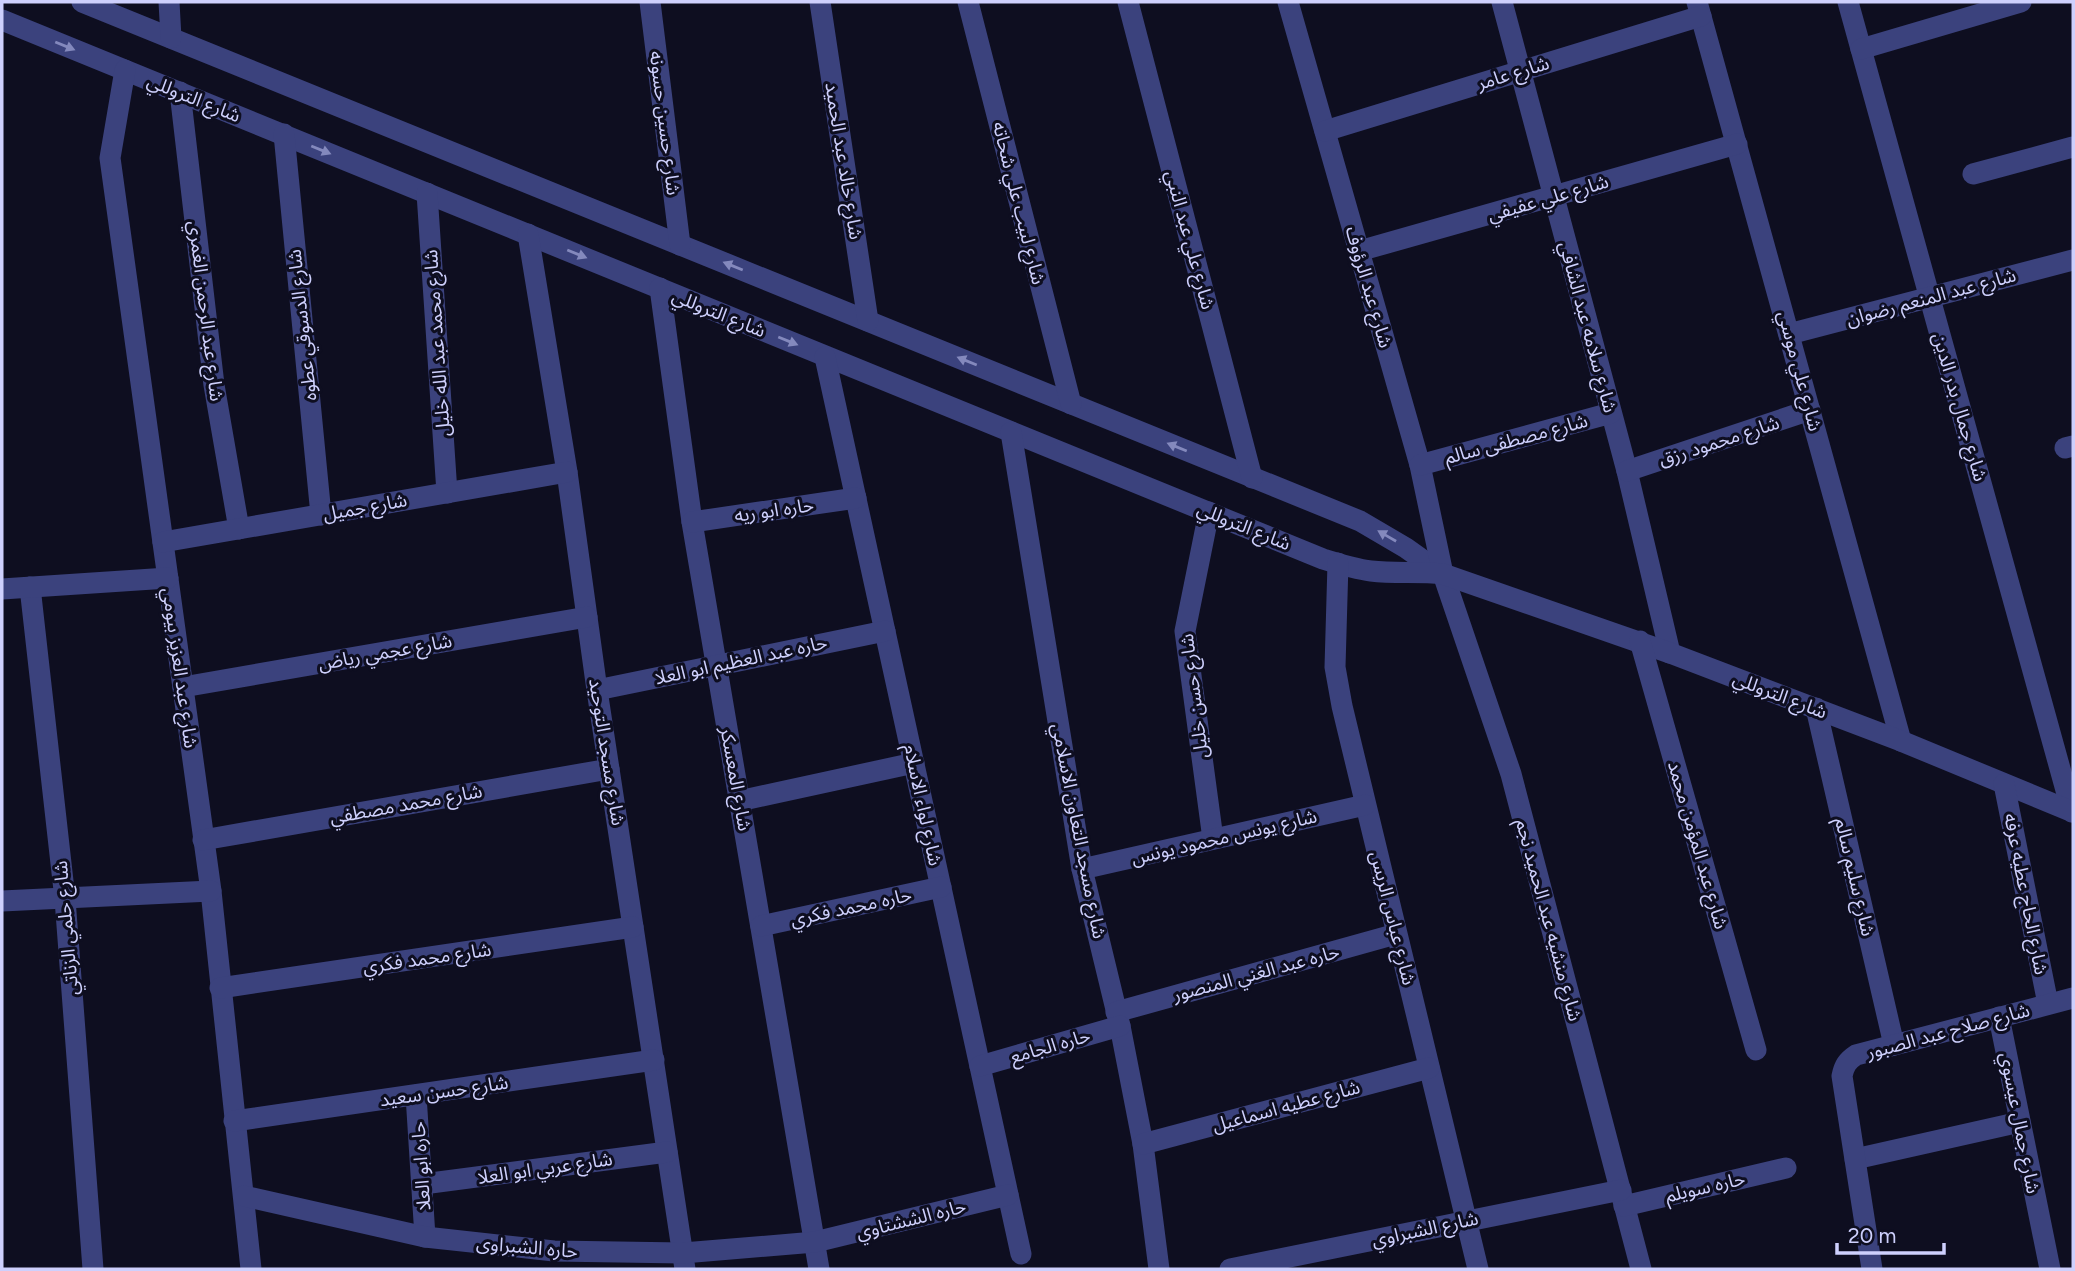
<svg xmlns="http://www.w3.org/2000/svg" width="2075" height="1271" viewBox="0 0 2075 1271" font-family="Figtree,'Noto Sans Arabic',sans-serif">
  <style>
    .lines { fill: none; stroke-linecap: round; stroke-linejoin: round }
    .minor { stroke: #3b427d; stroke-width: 21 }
    .oneway { fill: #8489bd }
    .labels { text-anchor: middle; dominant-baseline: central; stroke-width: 6; stroke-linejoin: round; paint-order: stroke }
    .street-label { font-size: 19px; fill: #ced0fd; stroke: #0e0e20 }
  </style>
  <rect width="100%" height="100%" fill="#0e0e20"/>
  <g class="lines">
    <g class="minor">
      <polyline points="82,2 1360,521 1406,548 1441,573"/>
      <polyline points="169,2 171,38"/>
      <polyline points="650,2 680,245"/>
      <polyline points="820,2 868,321"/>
      <polyline points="968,2 1071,404"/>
      <polyline points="1128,2 1252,478"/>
      <polyline points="1288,2 1420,465 1443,574 1511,774 1641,1269"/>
      <polyline points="1502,2 1627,471 1670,653"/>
      <polyline points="1697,2 1901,741"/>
      <polyline points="1848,2 2072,812"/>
      <path d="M2,20L1323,559C1339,564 1355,569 1371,571C1395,574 1419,571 1443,574L1670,653L1901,741L2073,812"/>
      <polyline points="1861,49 2021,2"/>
      <polyline points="125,70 110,158 211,891 251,1269"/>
      <polyline points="180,92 214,385 239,529"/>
      <polyline points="1325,131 1701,16"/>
      <polyline points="284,134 321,515"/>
      <polyline points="1973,174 2073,147"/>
      <polyline points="427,193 447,493"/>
      <polyline points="528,234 567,472 597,690 685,1269"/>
      <polyline points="1359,251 1737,144"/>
      <polyline points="660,288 692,522 819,1269"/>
      <polyline points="1789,334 2073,260"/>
      <polyline points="825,357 1021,1254"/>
      <polyline points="1011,432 1082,869 1120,1026 1143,1144 1159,1269"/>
      <polyline points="2065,448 2073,446"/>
      <polyline points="1420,465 1611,413"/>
      <polyline points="1627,471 1810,410"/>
      <polyline points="1209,512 1185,631 1213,839"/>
      <polyline points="692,522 856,498"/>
      <polyline points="163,542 567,472"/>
      <polyline points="1338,563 1335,667 1342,706 1478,1269"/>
      <polyline points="30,587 65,899 93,1269"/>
      <polyline points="2,589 168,578"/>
      <polyline points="1640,641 1756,1050"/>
      <polyline points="183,687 587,617"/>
      <polyline points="597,690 885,631"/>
      <polyline points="1816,708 1894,1045"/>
      <polyline points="2004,784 2048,1004"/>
      <polyline points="739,801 914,763"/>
      <polyline points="203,840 609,769"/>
      <polyline points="1082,869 1365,805"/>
      <polyline points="2,901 211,891"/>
      <polyline points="761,926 941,887"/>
      <polyline points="220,988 633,927"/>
      <polyline points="1116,1012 1396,934"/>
      <polyline points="1999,1017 2050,1269"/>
      <polyline points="980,1066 1120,1026"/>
      <polyline points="416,1095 425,1237"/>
      <polyline points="234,1121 654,1060"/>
      <polyline points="1143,1144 1429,1068"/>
      <polyline points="1855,1159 2020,1122"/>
      <polyline points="423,1184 667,1152"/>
      <polyline points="244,1196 425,1237 554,1251 683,1253 815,1242 1008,1195"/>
      <polyline points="1624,1206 1786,1168"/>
      <polyline points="1230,1269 1621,1190"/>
      <path d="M1872,1269L1842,1076C1844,1066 1847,1061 1856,1055L2073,998"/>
    </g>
  </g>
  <defs><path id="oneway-solid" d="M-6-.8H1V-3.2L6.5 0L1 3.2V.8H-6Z" transform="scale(1.75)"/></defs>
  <g class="oneway">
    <use href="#oneway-solid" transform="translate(65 46) rotate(22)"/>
    <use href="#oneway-solid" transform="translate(321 150) rotate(22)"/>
    <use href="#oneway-solid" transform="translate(577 254) rotate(22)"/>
    <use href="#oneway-solid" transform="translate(733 266) rotate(-158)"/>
    <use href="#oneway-solid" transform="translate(788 341) rotate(22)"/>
    <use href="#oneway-solid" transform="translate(967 361) rotate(-158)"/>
    <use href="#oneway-solid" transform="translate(1177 447) rotate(-158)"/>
    <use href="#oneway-solid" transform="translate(1387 536) rotate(-150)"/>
  </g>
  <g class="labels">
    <g class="street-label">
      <text transform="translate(1513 73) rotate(-17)">شارع عامر</text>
      <text transform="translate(194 98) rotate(22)">شارع التروللي</text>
      <text transform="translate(665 123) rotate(83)">شارع حسين حسونه</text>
      <text transform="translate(844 161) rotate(81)">شارع خالد عبد الحميد</text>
      <text transform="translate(1548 198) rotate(-16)">شارع علي عفيفي</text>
      <text transform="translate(1019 203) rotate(76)">شارع لبيب علي شحاته</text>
      <text transform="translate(1190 240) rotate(75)">شارع علي عبد النبي</text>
      <text transform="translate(1369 287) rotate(74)">شارع عبد الرؤوف</text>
      <text transform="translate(1931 297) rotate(-15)">شارع عبد المنعم رضوان</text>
      <text transform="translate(206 311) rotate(83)">شارع عبد الرحمن الغمري</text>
      <text transform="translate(719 313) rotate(22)">شارع التروللي</text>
      <text transform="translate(302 325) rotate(-96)">شارع الدسوقي عطوه</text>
      <text transform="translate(1588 327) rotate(75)">شارع سلامه عبد الشافي</text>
      <text transform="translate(437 343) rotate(-94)">شارع محمد عبد الله خليل</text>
      <text transform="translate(1800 371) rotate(75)">شارع علي موسي</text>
      <text transform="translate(1960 407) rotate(74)">شارع جمال بدر الدين</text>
      <text transform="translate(1516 439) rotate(-15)">شارع مصطفى سالم</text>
      <text transform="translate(1719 441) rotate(-18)">شارع محمود رزق</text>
      <text transform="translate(365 507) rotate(-10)">شارع جميل</text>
      <text transform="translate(774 510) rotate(-8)">حاره ابو ريه</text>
      <text transform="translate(1244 526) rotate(22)">شارع التروللي</text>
      <text transform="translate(385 652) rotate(-10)">شارع عجمي رياض</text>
      <text transform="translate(741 660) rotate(-12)">حاره عبد العظيم ابو العلا</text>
      <text transform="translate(180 668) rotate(82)">شارع عبد العزيز بيومي</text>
      <text transform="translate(1780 695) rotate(21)">شارع التروللي</text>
      <text transform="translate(1194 696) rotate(-97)">شارع حسن خليل</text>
      <text transform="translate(607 752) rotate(81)">شارع مسجد التوحيد</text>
      <text transform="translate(736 779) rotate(80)">شارع المعسكر</text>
      <text transform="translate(406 804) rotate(-10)">شارع محمد مصطفي</text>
      <text transform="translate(923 805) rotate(78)">شارع لواء الاسلام</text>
      <text transform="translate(1079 831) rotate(79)">شارع مسجد التعاون الاسلامي</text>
      <text transform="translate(1224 837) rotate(-13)">شارع يونس محمود يونس</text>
      <text transform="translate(1698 845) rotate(74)">شارع عبد المؤمن محمد</text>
      <text transform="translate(1855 877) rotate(77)">شارع سليم سالم</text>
      <text transform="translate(2026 894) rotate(79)">شارع الحاج عطيه عرفه</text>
      <text transform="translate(851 907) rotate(-12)">حاره محمد فكري</text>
      <text transform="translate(1393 918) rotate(76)">شارع عباس الريس</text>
      <text transform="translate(1549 920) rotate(75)">شارع منشيه عبد الحميد نجم</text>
      <text transform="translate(66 928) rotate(-95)">شارع حلمي الزناتي</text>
      <text transform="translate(427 958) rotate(-8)">شارع محمد فكري</text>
      <text transform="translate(1256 973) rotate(-15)">حاره عبد الغني المنصور</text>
      <text transform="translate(1948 1031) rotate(-15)">شارع صلاح عبد الصبور</text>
      <text transform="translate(1050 1046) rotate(-16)">حاره الجامع</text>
      <text transform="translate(444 1091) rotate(-8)">شارع حسن سعيد</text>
      <text transform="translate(1286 1106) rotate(-15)">شارع عطيه اسماعيل</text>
      <text transform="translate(2020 1123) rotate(79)">شارع جمال عيسوي</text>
      <text transform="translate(421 1166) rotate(-94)">حاره ابو العلا</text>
      <text transform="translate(545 1168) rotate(-8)">شارع عربي ابو العلا</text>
      <text transform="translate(1705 1187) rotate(-13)">حاره سويلم</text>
      <text transform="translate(911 1219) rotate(-14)">حاره الششتاوي</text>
      <text transform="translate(1425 1229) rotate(-12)">شارع الشبراوي</text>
      <text transform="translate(527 1247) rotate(5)">حاره الشبراوى</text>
    </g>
  </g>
  <rect width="2075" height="1271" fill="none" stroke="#ced0fd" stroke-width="7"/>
  <path d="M1837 1243v10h107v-10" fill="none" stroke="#ced0fd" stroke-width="3.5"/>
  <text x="1848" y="1243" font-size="21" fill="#ced0fd" stroke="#0e0e20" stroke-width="5" paint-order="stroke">20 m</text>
</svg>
